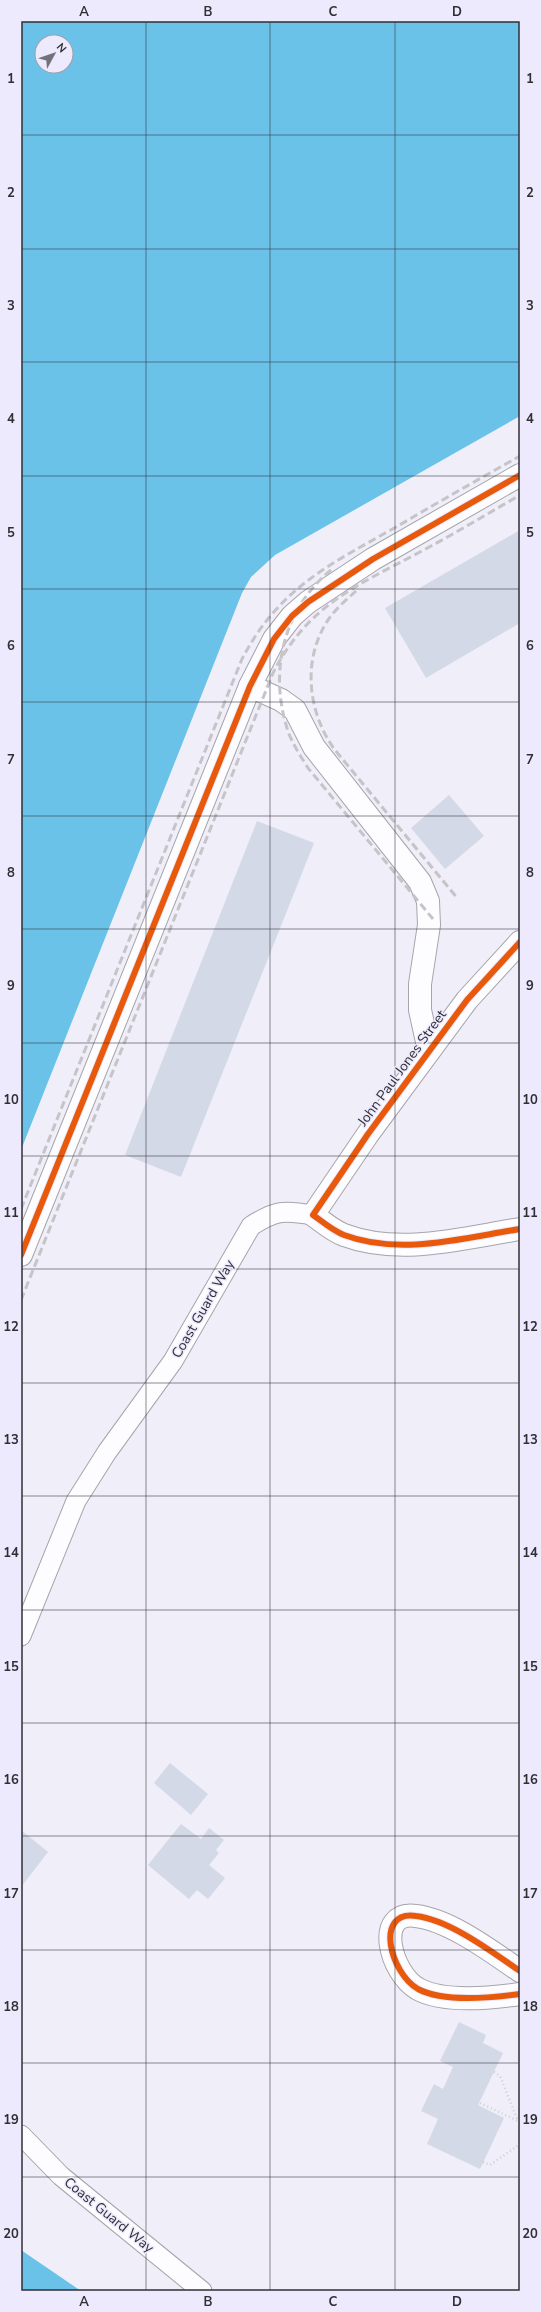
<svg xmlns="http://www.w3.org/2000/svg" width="541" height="2312" viewBox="0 0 541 2312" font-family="'Nunito Sans',sans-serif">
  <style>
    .water { fill: #6ac2e9; fill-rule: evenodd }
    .building { fill: #d4d9e7 }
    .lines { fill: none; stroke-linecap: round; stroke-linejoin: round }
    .lane-casing { stroke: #a6a4ac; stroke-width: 21 }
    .street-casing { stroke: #a6a4ac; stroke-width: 24 }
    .path { stroke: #cfcfd2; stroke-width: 2.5; stroke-dasharray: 1 3; stroke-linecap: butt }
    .lane { stroke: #fdfcfe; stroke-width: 19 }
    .street { stroke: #fdfcfe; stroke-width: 22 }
    .rail { stroke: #c6c4c8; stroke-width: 3; stroke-dasharray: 8 4; stroke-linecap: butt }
    .cycleway-casing { stroke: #eceafc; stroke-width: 8 }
    .cycleway { stroke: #e8590c; stroke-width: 6 }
    .grid { fill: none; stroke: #302f36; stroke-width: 1; stroke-opacity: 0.55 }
    .labels { text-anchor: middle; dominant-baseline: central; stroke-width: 3; stroke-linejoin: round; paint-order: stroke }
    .street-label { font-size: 14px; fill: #302f36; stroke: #eceafc }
    .neatline { fill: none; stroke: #302f36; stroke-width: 1.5 }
    .grid-label { font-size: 13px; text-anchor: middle; font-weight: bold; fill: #302f36 }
  </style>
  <rect width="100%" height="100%" fill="#f0eef8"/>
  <g class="water">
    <path d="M21,21H520V416L275,555L251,577L242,593L21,1150ZM42,42H66V66H42Z"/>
    <polygon points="21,2250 81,2291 21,2291"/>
  </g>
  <g class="building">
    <polygon points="520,530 520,623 426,678 385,608"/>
    <polygon points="449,795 484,836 445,869 411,828"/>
    <polygon points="257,821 314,843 181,1177 125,1155"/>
    <polygon points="170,1763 208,1794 191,1815 154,1783"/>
    <polygon points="181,1824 201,1839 209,1828 224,1840 216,1850 219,1853 209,1865 225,1878 208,1899 197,1890 189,1899 148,1865"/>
    <polygon points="21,1830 48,1852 21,1887"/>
    <polygon points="459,2022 486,2035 483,2043 503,2053 478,2105 504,2118 480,2169 427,2144 438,2119 421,2111 434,2084 443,2089 453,2067 440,2061"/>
  </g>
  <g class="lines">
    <defs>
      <g id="lane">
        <path d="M21,1636L76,1501L107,1452L173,1361L251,1226C276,1210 284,1210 313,1215"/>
        <polyline points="21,2135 61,2176 202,2291"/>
      </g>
      <g id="street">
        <polyline points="250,686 281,700 295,710 314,747 420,882 428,901 429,925 420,984 420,1010 429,1051"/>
        <path d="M520,942L467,1000L368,1134L313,1215C323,1222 333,1231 344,1235C400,1256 463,1238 520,1229"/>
        <polyline points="21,1255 250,686 274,639 292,616 308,602 373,559 520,475"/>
        <path d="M520,1971C492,1952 450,1920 416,1916C374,1910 390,1973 418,1989C444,2003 491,1998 520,1994"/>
      </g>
    </defs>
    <use href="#lane" class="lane-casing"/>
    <use href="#street" class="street-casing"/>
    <g class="path">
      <polyline points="494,2072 500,2076 518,2121"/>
      <polyline points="480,2103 520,2122"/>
      <polyline points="483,2162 490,2165 520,2144"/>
    </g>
    <use href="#lane" class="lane"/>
    <use href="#street" class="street"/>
    <g class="rail">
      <path d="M331,570C282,610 268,675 289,734C294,746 301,757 308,768L433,919"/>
      <path d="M356,591C345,601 332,612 325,625C302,664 309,715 335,750L458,899"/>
      <path d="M21,1209L242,659C279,588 329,565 396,527C437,503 479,479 520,456"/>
      <path d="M21,1300L273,673C308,605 356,586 420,552C454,534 487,514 520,495"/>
    </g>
    <defs>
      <g id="cycleway">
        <path d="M520,942L467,1000L368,1134L313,1215C323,1222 333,1231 344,1235C400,1256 463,1238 520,1229"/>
        <polyline points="21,1255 250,686 274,639 292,616 308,602 373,559 520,475"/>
        <path d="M520,1971C492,1952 450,1920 416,1916C374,1910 390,1973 418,1989C444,2003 491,1998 520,1994"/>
      </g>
    </defs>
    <use href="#cycleway" class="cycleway-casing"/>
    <use href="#cycleway" class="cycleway"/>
  </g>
  <path class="grid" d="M146,21V2291M270,21V2291M395,21V2291M21,135H520M21,249H520M21,362H520M21,476H520M21,589H520M21,702H520M21,816H520M21,929H520M21,1043H520M21,1156H520M21,1269H520M21,1383H520M21,1496H520M21,1610H520M21,1723H520M21,1836H520M21,1950H520M21,2063H520M21,2177H520"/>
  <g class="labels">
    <g class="street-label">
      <text transform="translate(402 1068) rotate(-54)">John Paul Jones Street</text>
      <text transform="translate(203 1309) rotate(-60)">Coast Guard Way</text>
      <text transform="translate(109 2215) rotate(39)">Coast Guard Way</text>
    </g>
  </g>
  <rect width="541" height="2312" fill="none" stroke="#eceafc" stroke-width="44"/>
  <g transform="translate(54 54) rotate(50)"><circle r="19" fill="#eceafc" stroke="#a19fad"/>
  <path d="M0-3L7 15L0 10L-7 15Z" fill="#73727a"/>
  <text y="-6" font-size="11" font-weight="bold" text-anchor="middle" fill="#302f36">N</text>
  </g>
  <rect x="22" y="22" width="497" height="2268" class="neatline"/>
  <g class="grid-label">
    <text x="84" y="16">A</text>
    <text x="208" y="16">B</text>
    <text x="333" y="16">C</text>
    <text x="457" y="16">D</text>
    <text x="11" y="83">1</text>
    <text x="530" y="83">1</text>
    <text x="11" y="197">2</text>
    <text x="530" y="197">2</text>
    <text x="11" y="310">3</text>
    <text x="530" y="310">3</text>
    <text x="11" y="423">4</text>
    <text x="530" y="423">4</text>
    <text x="11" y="537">5</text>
    <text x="530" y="537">5</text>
    <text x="11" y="650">6</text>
    <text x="530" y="650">6</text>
    <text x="11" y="764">7</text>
    <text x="530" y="764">7</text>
    <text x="11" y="877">8</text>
    <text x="530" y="877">8</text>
    <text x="11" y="990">9</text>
    <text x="530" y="990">9</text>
    <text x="11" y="1104">10</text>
    <text x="530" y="1104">10</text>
    <text x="11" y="1217">11</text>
    <text x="530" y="1217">11</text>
    <text x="11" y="1331">12</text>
    <text x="530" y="1331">12</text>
    <text x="11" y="1444">13</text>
    <text x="530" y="1444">13</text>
    <text x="11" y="1557">14</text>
    <text x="530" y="1557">14</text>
    <text x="11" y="1671">15</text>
    <text x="530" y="1671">15</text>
    <text x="11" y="1784">16</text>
    <text x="530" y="1784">16</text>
    <text x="11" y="1898">17</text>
    <text x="530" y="1898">17</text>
    <text x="11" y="2011">18</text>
    <text x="530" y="2011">18</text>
    <text x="11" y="2124">19</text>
    <text x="530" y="2124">19</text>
    <text x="11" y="2238">20</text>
    <text x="530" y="2238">20</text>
    <text x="84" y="2306">A</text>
    <text x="208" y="2306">B</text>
    <text x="333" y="2306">C</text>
    <text x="457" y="2306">D</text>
  </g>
</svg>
